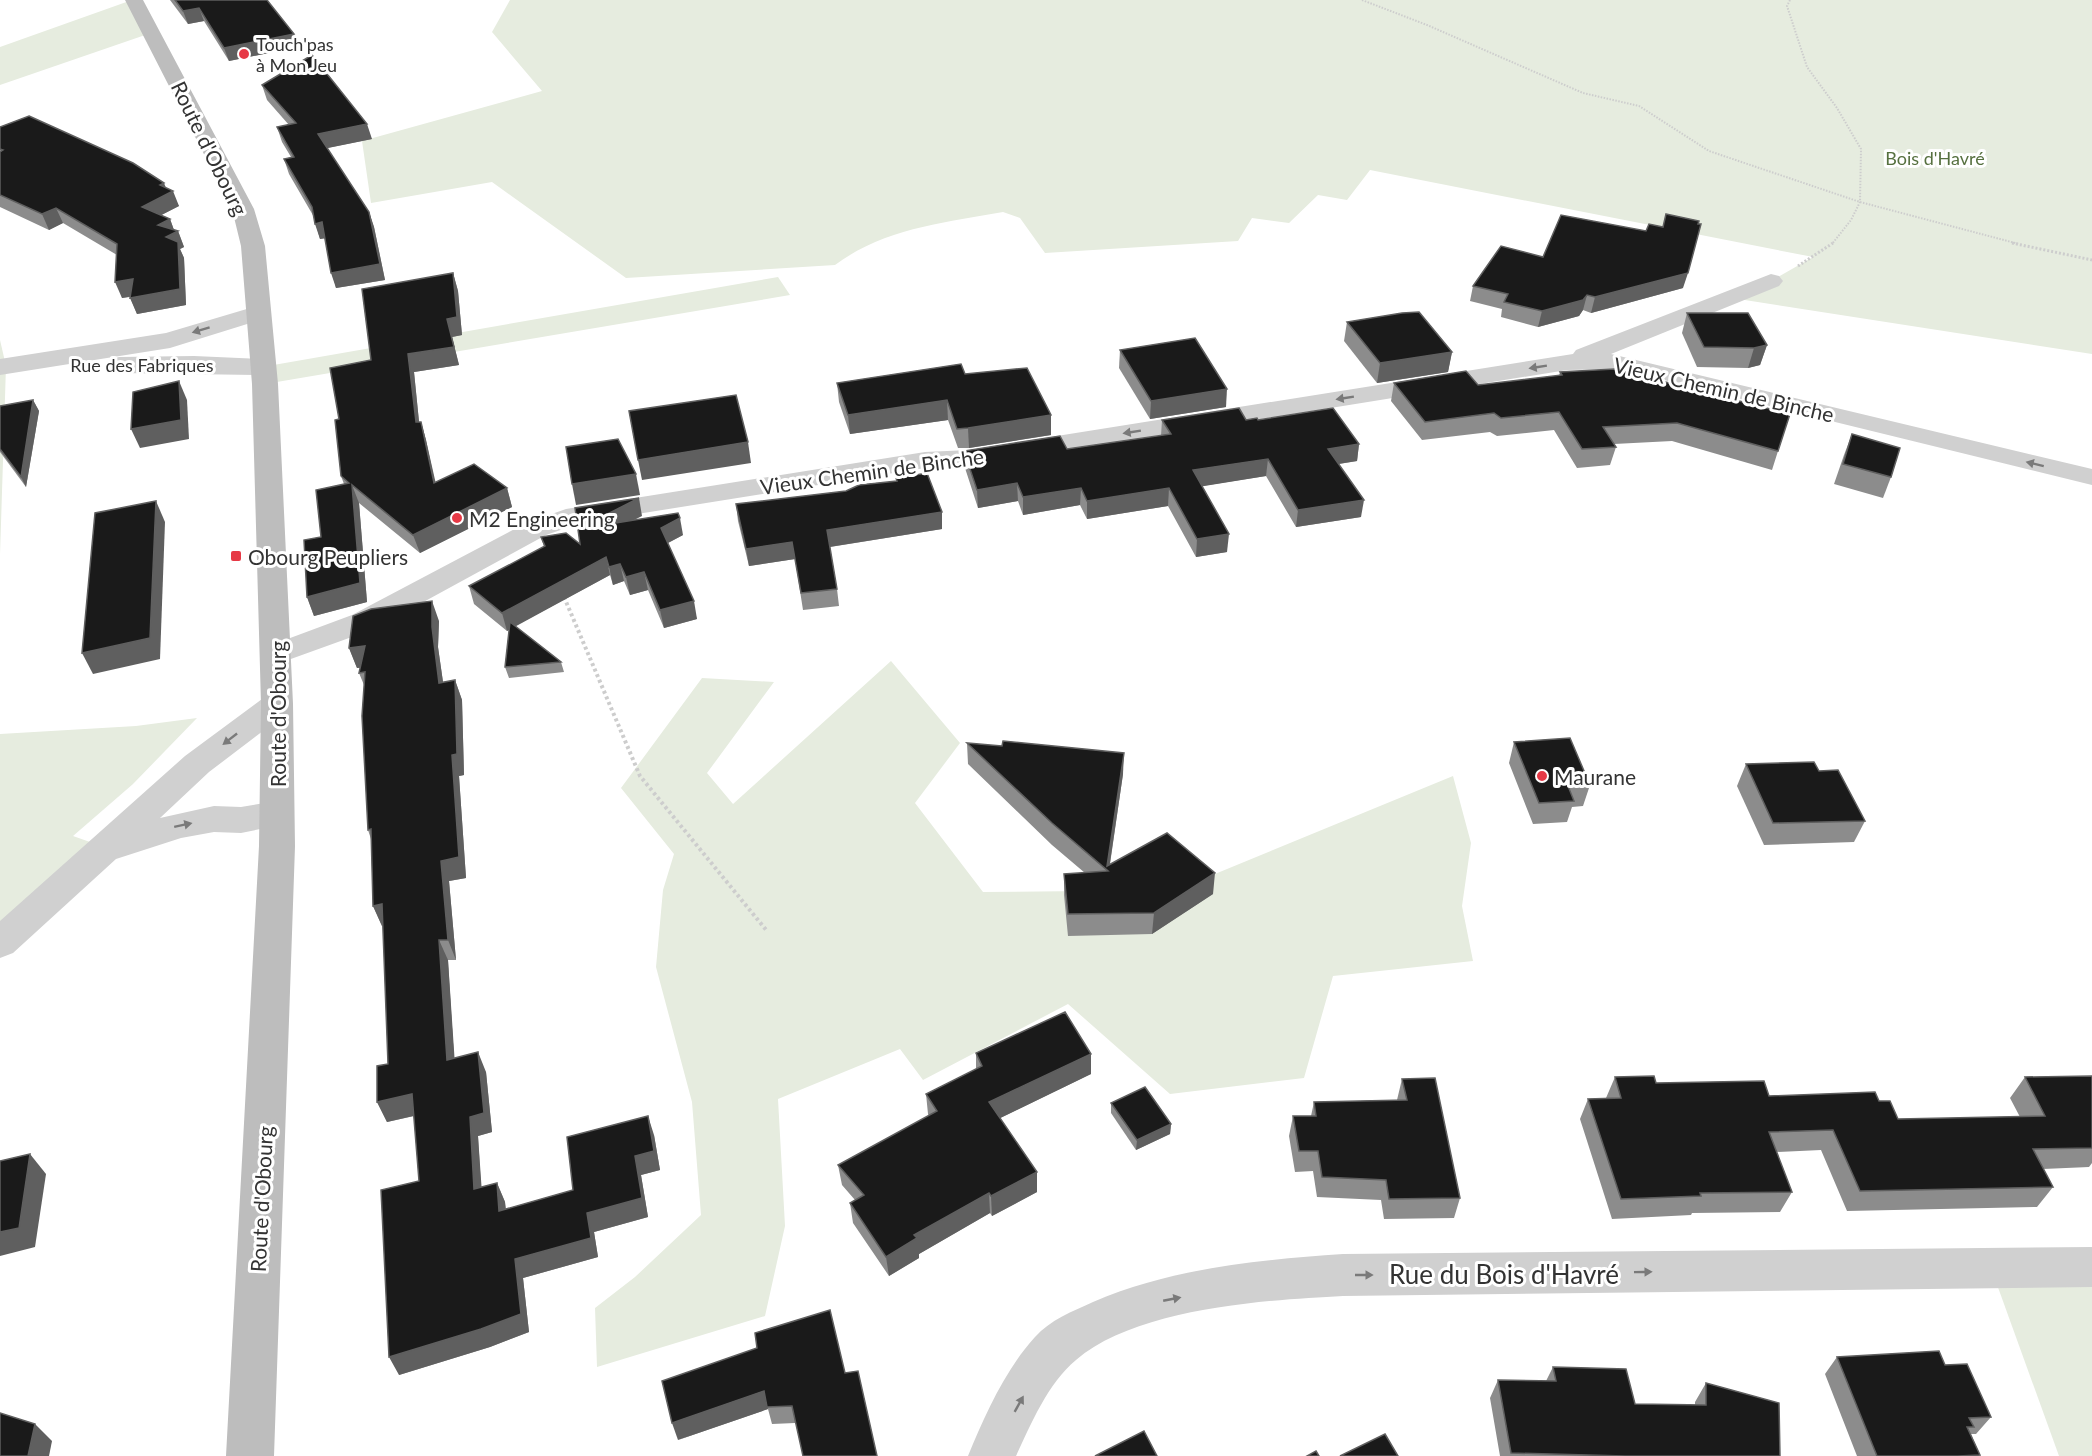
<svg xmlns="http://www.w3.org/2000/svg" width="2092" height="1456" viewBox="0 0 2092 1456" font-family="Lato,sans-serif">
  <style>
    .green { fill: #e6ecdf }
    .lines { fill: none; stroke-linecap: round; stroke-linejoin: round }
    .path-far2 { stroke: #cdcdcd; stroke-width: 2; stroke-dasharray: 1.5 1.5; stroke-linecap: butt }
    .path-far1 { stroke: #cdcdcd; stroke-width: 3; stroke-dasharray: 2 2; stroke-linecap: butt }
    .path { stroke: #cdcdcd; stroke-width: 4; stroke-dasharray: 3 3; stroke-linecap: butt }
    .minor { fill: #d0d0d0; fill-rule: evenodd }
    .secondary { fill: #bdbdbd; fill-rule: evenodd }
    .wall { fill: #8c8c8c }
    .shaded-wall { fill: #5f5f5f }
    .building { fill: #1a1a1a; stroke: #5f5f5f; stroke-width: 1.5 }
    .oneway { fill: #7a7a7a }
    .poi-dot { fill: #e63946; stroke: #fff; stroke-width: 2 }
    .labels { text-anchor: middle; dominant-baseline: central; stroke-width: 6; stroke-linejoin: round; paint-order: stroke }
    .far-poi-label { font-size: 18px; fill: #333; stroke: #fff; text-anchor: start }
    .far-park-label { font-size: 18px; fill: #56703f; stroke: #fff }
    .far-street-label { font-size: 18px; fill: #333; stroke: #fff }
    .street-label { font-size: 21px; fill: #333; stroke: #fff }
    .poi-label { font-size: 21px; fill: #333; stroke: #fff; text-anchor: start }
    .near-street-label { font-size: 26px; fill: #333; stroke: #fff }
  </style>
  <rect width="100%" height="100%" fill="#fff"/>
  <g class="green">
    <polygon points="132,0 151,33 0,85 0,47"/>
    <path d="M510,0H2092V354L1732,298L1771,281L1813,257L1370,170L1347,200L1318,195L1289,223L1252,218L1238,241L1045,253L1020,218L1003,212C943,223 885,228 835,265L626,278L492,182L371,203L362,141L542,91L492,32Z"/>
    <polygon points="778,277 790,295 265,384 262,367"/>
    <polygon points="0,340 6,366 0,555"/>
    <polygon points="891,661 960,743 915,803 983,892 1176,890 1453,776 1471,843 1462,906 1473,961 1333,976 1304,1078 1170,1094 1068,1004 923,1080 900,1049 778,1099 785,1226 765,1316 597,1367 595,1308 635,1277 701,1215 692,1102 656,967 663,890 674,854 621,788 702,678 774,682 707,773 733,804"/>
    <polygon points="197,718 133,784 73,836 107,848 0,943 0,734 136,726"/>
    <polygon points="1991,1268 2092,1268 2092,1456 2059,1456"/>
  </g>
  <g class="lines">
    <g class="path-far2">
      <polyline points="1362,0 1427,25 1583,93 1639,106 1709,151 1860,202 2019,244"/>
      <polyline points="1790,0 1787,6 1807,67 1837,108 1861,149 1860,202 1851,220 1832,244"/>
    </g>
    <g class="path-far1">
      <polyline points="2012,243 2092,260"/>
      <polyline points="1798,266 1833,243"/>
    </g>
    <polyline class="path" points="564,597 640,776 767,931"/>
    <g class="minor">
      <polygon points="1771,274 1779,276 1783,281 1779,286 1611,354 2092,469 2092,485 1619,369 1567,370 969,466 925,468 581,523 546,535 374,629 277,664 266,661 261,654 266,647 352,615 526,523 566,509 925,452 969,450 1573,354 1576,350"/>
      <polygon points="257,306 266,308 269,313 266,318 170,348 0,375 0,359 166,333"/>
      <polygon points="194,356 262,359 271,362 275,367 271,372 262,375 119,373 110,370 106,365 110,360 119,357"/>
      <polygon points="277,693 288,696 293,704 288,712 209,772 160,818 214,806 241,807 277,801 289,805 294,814 289,823 241,833 214,832 181,838 116,859 13,953 0,958 0,921 185,756 266,696"/>
      <path d="M2092,1247V1287L1343,1296C1266,1300 1137,1308 1076,1360C1048,1383 1031,1424 1016,1456H968C985,1415 1005,1370 1035,1337C1050,1320 1073,1311 1093,1302C1172,1268 1258,1260 1343,1254Z"/>
    </g>
    <polygon class="secondary" points="125,0 143,0 254,209 265,246 278,384 293,704 295,846 274,1456 226,1456 259,846 261,704 252,384 241,246 232,209"/>
  </g>
  <g class="wall">
    <polygon points="170,0 267,0 294,34 298,47 229,61 204,21 188,24"/>
    <polygon points="262,85 372,139 327,148 369,212 374,227 385,280 336,288 325,238 320,239 314,217 289,174 284,159 291,157 282,142 277,127 289,125 267,100"/>
    <polygon points="0,127 166,188 179,206 161,215 170,219 174,230 178,231 184,247 180,249 184,258 186,305 137,314 130,297 122,298 117,255 63,223 49,230 0,207"/>
    <polygon points="1543,257 1683,288 1591,313 1583,310 1579,316 1538,327 1501,317 1502,309 1470,301 1473,286"/>
    <polygon points="453,273 458,291 462,335 452,337 459,365 414,372 419,422 421,422 426,440 435,483 507,488 512,507 420,553 359,503 367,602 314,616 307,597 321,537 344,484 341,476 339,419 371,360"/>
    <polygon points="1687,313 1767,345 1760,365 1748,368 1697,367 1682,333"/>
    <polygon points="1347,322 1452,352 1448,372 1377,383 1344,341"/>
    <polygon points="1120,350 1226,407 1150,419 1119,368"/>
    <polygon points="1560,372 1778,451 1772,470 1672,441 1614,444 1616,447 1610,465 1577,468 1554,430 1497,436 1490,432 1422,440 1391,401 1394,383 1478,385 1559,376"/>
    <polygon points="965,374 1051,415 1051,435 969,448 958,448 948,420 850,434 839,402 837,383"/>
    <polygon points="33,400 39,411 26,487 0,452 0,406"/>
    <polygon points="1162,420 1258,420 1359,444 1357,461 1339,464 1361,517 1296,527 1266,476 1202,486 1227,552 1196,557 1168,506 1087,519 1080,505 1023,515 1018,501 978,508 965,468 964,451 1067,449 1161,436"/>
    <polygon points="1852,434 1891,477 1883,498 1834,484 1844,455"/>
    <polygon points="896,478 942,512 942,529 830,547 837,589 839,606 803,610 795,559 749,566 738,521 736,504 846,491 896,481"/>
    <polygon points="642,516 633,520 683,535 668,543 697,619 664,628 648,590 630,595 624,581 613,585 610,575 515,626 561,662 564,672 509,678 505,667 509,630 507,631 474,604 469,586 544,547 541,537 580,544"/>
    <polygon points="439,621 438,647 443,682 455,680 462,700 464,775 459,776 466,878 449,881 456,960 448,960 454,1058 486,1072 492,1132 478,1136 481,1187 497,1183 505,1202 506,1209 573,1190 654,1135 660,1170 641,1175 648,1217 594,1232 598,1257 523,1278 529,1332 490,1347 399,1375 419,1181 414,1116 387,1122 377,1102 388,1064 383,926 382,926 373,906 371,839 368,830 364,685 359,673 360,668 357,668 349,648"/>
    <polygon points="1514,742 1590,785 1583,806 1572,807 1567,822 1533,824 1509,763"/>
    <polygon points="967,743 1123,774 1110,864 1213,894 1152,934 1068,936 1064,895 1064,874 1085,873 1052,845 968,764"/>
    <polygon points="1746,764 1819,771 1865,821 1854,842 1764,845 1737,786"/>
    <polygon points="976,1053 1091,1074 1000,1118 1037,1172 1037,1192 992,1216 990,1213 919,1254 919,1258 889,1276 853,1223 850,1203 855,1200 842,1185 838,1165 929,1116 928,1114 926,1094 976,1069"/>
    <polygon points="2092,1076 2092,1163 2089,1167 2043,1169 2053,1187 2037,1207 1847,1211 1821,1150 1776,1152 1792,1192 1780,1212 1692,1213 1691,1215 1612,1219 1580,1119 1588,1099 1606,1098 1615,1077 1656,1083 1769,1096 1879,1101 1898,1119 2020,1117 2010,1098 2025,1077"/>
    <polygon points="1402,1079 1460,1198 1454,1218 1384,1219 1381,1200 1317,1197 1313,1171 1295,1172 1289,1136 1293,1116 1311,1116 1314,1102 1397,1100"/>
    <polygon points="1111,1103 1171,1124 1170,1134 1136,1150 1111,1113"/>
    <polygon points="1837,1357 1945,1365 1991,1417 1976,1434 1971,1434 1980,1455 1979,1456 1857,1456 1825,1374"/>
    <polygon points="1553,1367 1635,1404 1695,1405 1695,1402 1706,1383 1780,1456 1500,1456 1490,1398 1498,1380 1546,1381"/>
    <polygon points="845,1373 795,1423 772,1424 768,1409 678,1440"/>
  </g>
  <g class="shaded-wall">
    <polygon points="199,8 204,21 188,24 183,11"/>
    <polygon points="294,34 298,47 229,61 224,48"/>
    <polygon points="367,124 372,139 323,149 318,134"/>
    <polygon points="164,183 168,193 173,191 179,206 148,222 142,207 160,185"/>
    <polygon points="56,208 63,223 49,230 42,214"/>
    <polygon points="369,212 374,227 385,280 336,288 331,273"/>
    <polygon points="170,219 175,233 178,231 184,247 180,249 184,258 186,305 137,314 130,298 172,252 158,225"/>
    <polygon points="322,222 327,238 320,239 315,224"/>
    <polygon points="453,273 458,291 462,335 452,337 459,365 414,372 421,441 416,422 408,354 447,319"/>
    <polygon points="1688,273 1683,288 1591,313 1595,297"/>
    <polygon points="133,279 139,295 122,298 115,282"/>
    <polygon points="1587,295 1583,310 1579,316 1538,327 1542,311"/>
    <polygon points="1767,345 1760,365 1748,368 1754,348"/>
    <polygon points="1452,352 1448,372 1377,383 1380,363"/>
    <polygon points="179,381 187,400 189,439 140,448 131,429"/>
    <polygon points="1227,389 1226,407 1150,419 1151,401"/>
    <polygon points="33,400 39,411 26,487 21,477"/>
    <polygon points="947,400 948,420 850,434 848,415"/>
    <polygon points="1051,415 1051,435 969,448 968,428"/>
    <polygon points="421,422 426,440 440,502 434,483"/>
    <polygon points="748,442 751,463 642,480 638,460"/>
    <polygon points="1359,444 1357,461 1325,466 1328,449"/>
    <polygon points="1268,459 1266,476 1192,488 1193,470"/>
    <polygon points="636,474 640,495 576,505 572,484"/>
    <polygon points="1017,483 1018,501 978,508 977,490"/>
    <polygon points="352,485 359,503 367,602 314,616 307,597"/>
    <polygon points="507,488 512,507 420,553 413,535"/>
    <polygon points="1081,488 1080,505 1023,515 1023,497"/>
    <polygon points="1169,488 1168,506 1087,519 1087,501"/>
    <polygon points="639,498 642,516 583,546 578,529"/>
    <polygon points="1364,500 1361,517 1296,527 1298,510"/>
    <polygon points="156,501 165,522 160,659 93,674 82,653"/>
    <polygon points="942,512 942,529 829,547 827,530"/>
    <polygon points="680,518 683,535 664,545 661,528"/>
    <polygon points="1229,534 1227,552 1196,557 1197,539"/>
    <polygon points="792,542 795,559 749,566 746,549"/>
    <polygon points="606,557 610,575 507,631 502,613"/>
    <polygon points="620,564 624,581 613,585 609,567"/>
    <polygon points="644,572 648,590 630,595 626,577"/>
    <polygon points="432,601 439,621 438,647 446,703 439,683 432,627"/>
    <polygon points="694,601 697,619 664,628 660,610"/>
    <polygon points="365,646 373,666 357,668 349,648"/>
    <polygon points="455,680 462,700 464,775 459,776 466,878 449,881 456,960 448,940 441,861 452,755"/>
    <polygon points="1124,753 1123,774 1108,876 1107,866"/>
    <polygon points="1215,873 1213,894 1152,934 1154,913"/>
    <polygon points="382,904 391,924 382,926 373,906"/>
    <polygon points="439,940 448,960 456,1080 447,1060"/>
    <polygon points="478,1052 486,1072 492,1132 478,1136 483,1208 474,1189 470,1117"/>
    <polygon points="1091,1054 1091,1074 990,1123 989,1102"/>
    <polygon points="412,1094 422,1114 387,1122 377,1102"/>
    <polygon points="648,1116 654,1135 660,1170 641,1175 648,1217 594,1232 598,1257 523,1278 529,1332 490,1347 399,1375 389,1357 515,1259 587,1213 635,1156"/>
    <polygon points="1171,1124 1170,1134 1136,1150 1137,1140"/>
    <polygon points="30,1154 46,1174 35,1247 0,1256 0,1232"/>
    <polygon points="1037,1172 1037,1192 992,1216 991,1196"/>
    <polygon points="497,1183 505,1202 507,1230 499,1211"/>
    <polygon points="989,1193 990,1213 919,1254 919,1258 889,1276 886,1257 914,1235"/>
    <polygon points="764,1391 768,1409 678,1440 672,1423"/>
    <polygon points="35,1424 52,1441 49,1456 28,1456"/>
  </g>
  <g class="building">
    <polygon points="175,0 267,0 294,34 224,48 199,8 183,11"/>
    <polygon points="312,55 367,124 318,134 369,212 380,264 331,273 322,222 315,224 312,207 284,159 294,157 277,127 296,123 262,85"/>
    <polygon points="29,116 133,163 164,183 160,185 173,191 142,207 170,219 158,225 178,231 166,237 178,242 180,289 130,298 133,279 115,282 117,244 56,208 42,214 0,195 0,152 3,150 0,149 0,127"/>
    <polygon points="1666,214 1699,221 1698,224 1701,224 1688,273 1595,297 1587,295 1583,300 1542,311 1504,302 1508,294 1473,286 1501,246 1543,257 1561,215 1646,231 1649,224 1663,227"/>
    <polygon points="453,273 457,317 447,319 454,347 408,354 416,422 421,422 434,483 474,464 507,488 413,535 352,485 360,583 307,597 304,540 321,537 316,490 349,483 341,476 335,420 339,419 330,368 371,360 362,289"/>
    <polygon points="1419,312 1452,352 1380,363 1347,322 1402,313"/>
    <polygon points="1687,313 1748,313 1767,345 1754,348 1704,347"/>
    <polygon points="1195,338 1227,389 1151,401 1120,350"/>
    <polygon points="961,364 965,374 1027,368 1051,415 968,428 957,429 947,400 848,415 837,383"/>
    <polygon points="1615,369 1790,414 1778,451 1677,423 1603,427 1616,447 1582,449 1559,412 1501,418 1494,413 1425,422 1394,383 1466,371 1478,385 1562,375 1560,372"/>
    <polygon points="179,381 181,420 131,429 133,392"/>
    <polygon points="736,395 748,442 638,460 629,411"/>
    <polygon points="33,400 21,477 0,449 0,406"/>
    <polygon points="1239,408 1246,420 1257,418 1258,420 1333,408 1359,444 1328,449 1364,500 1298,510 1268,459 1193,470 1229,534 1197,539 1169,488 1087,501 1081,488 1023,497 1017,483 977,490 964,451 1060,436 1067,449 1171,434 1162,420"/>
    <polygon points="1852,434 1900,448 1891,477 1843,464"/>
    <polygon points="618,439 636,474 572,484 566,447"/>
    <polygon points="927,473 942,512 827,530 837,589 801,593 792,542 746,549 736,504 846,491 859,485 897,481 896,478"/>
    <polygon points="639,498 578,529 678,513 680,518 661,528 694,601 660,610 644,572 626,577 620,564 609,567 606,557 502,613 469,586 545,546 541,537 566,533 580,544 575,508"/>
    <polygon points="156,501 150,638 82,653 95,513"/>
    <polygon points="432,601 432,627 439,683 455,680 457,754 452,755 459,857 441,861 448,940 439,940 447,1060 478,1052 484,1113 470,1117 474,1189 497,1183 499,1211 573,1190 567,1137 648,1116 654,1151 635,1156 642,1198 587,1213 591,1238 515,1259 521,1314 481,1329 389,1357 381,1190 419,1181 412,1094 377,1102 377,1066 388,1064 382,904 373,906 371,829 368,830 362,716 365,672 359,673 365,646 349,648 353,616 371,609"/>
    <polygon points="510,622 561,662 505,667"/>
    <polygon points="1570,738 1590,785 1568,786 1574,801 1539,803 1514,742"/>
    <polygon points="1003,741 1124,753 1107,866 1167,833 1215,873 1154,913 1068,914 1064,874 1108,871 1052,823 967,743 1002,746"/>
    <polygon points="1814,762 1819,771 1838,770 1865,821 1773,823 1746,764"/>
    <polygon points="1065,1012 1091,1054 989,1102 1037,1172 991,1196 989,1193 914,1235 917,1238 886,1257 850,1203 864,1195 838,1165 937,1111 926,1094 982,1066 976,1053"/>
    <polygon points="1654,1076 1656,1083 1764,1081 1769,1096 1875,1092 1879,1101 1890,1101 1898,1119 2045,1116 2025,1077 2092,1076 2092,1148 2033,1149 2053,1187 1860,1191 1833,1130 1769,1132 1792,1192 1700,1193 1701,1196 1621,1199 1588,1099 1621,1098 1615,1077"/>
    <polygon points="1435,1078 1460,1198 1389,1199 1386,1180 1322,1177 1318,1151 1299,1151 1293,1116 1316,1116 1314,1102 1407,1100 1402,1079"/>
    <polygon points="1145,1087 1171,1124 1137,1140 1111,1103"/>
    <polygon points="30,1154 19,1228 0,1232 0,1161"/>
    <polygon points="830,1310 845,1373 858,1371 877,1456 803,1456 792,1406 767,1407 764,1391 672,1423 662,1381 757,1348 755,1333"/>
    <polygon points="1939,1351 1945,1365 1967,1364 1991,1417 1969,1418 1974,1427 1967,1427 1980,1455 1958,1456 1877,1456 1837,1357"/>
    <polygon points="1553,1367 1626,1369 1635,1404 1706,1405 1706,1383 1779,1403 1780,1456 1625,1456 1511,1453 1498,1380 1556,1381"/>
    <polygon points="0,1413 35,1424 28,1456 0,1456"/>
    <polygon points="1144,1431 1157,1456 1095,1456"/>
    <polygon points="1385,1434 1398,1456 1340,1456"/>
    <polygon points="1316,1451 1319,1456 1307,1456"/>
  </g>
  <defs><path id="oneway-solid" d="M-6-.8H1V-3.2L6.5 0L1 3.2V.8H-6Z" transform="scale(1.5)"/></defs>
  <g class="oneway">
    <use href="#oneway-solid" transform="translate(201 330) rotate(163)"/>
    <use href="#oneway-solid" transform="translate(1538 367) rotate(171)"/>
    <use href="#oneway-solid" transform="translate(1345 398) rotate(171)"/>
    <use href="#oneway-solid" transform="translate(1132 432) rotate(171)"/>
    <use href="#oneway-solid" transform="translate(2035 464) rotate(-166)"/>
    <use href="#oneway-solid" transform="translate(230 739) rotate(142)"/>
    <use href="#oneway-solid" transform="translate(183 825) rotate(-12)"/>
    <use href="#oneway-solid" transform="translate(1643 1272) rotate(-1)"/>
    <use href="#oneway-solid" transform="translate(1364 1275)"/>
    <use href="#oneway-solid" transform="translate(1172 1299) rotate(-11)"/>
    <use href="#oneway-solid" transform="translate(1019 1404) rotate(-61)"/>
  </g>
  <g class="poi-dot">
    <circle cx="244" cy="54" r="6"/>
    <circle cx="457" cy="518" r="6"/>
    <rect x="230" y="550" width="12" height="12" rx="3"/>
    <circle cx="1542" cy="776" r="6"/>
  </g>
  <g class="labels">
    <g class="far-poi-label">
      <text x="256" y="44">Touch'pas<tspan x="256" dy="21">à Mon Jeu</tspan></text>
    </g>
    <g class="far-park-label">
      <text x="1935" y="158">Bois d'Havré</text>
    </g>
    <g class="far-street-label">
      <text x="142" y="365">Rue des Fabriques</text>
    </g>
    <g class="street-label">
      <text transform="translate(210 148) rotate(64)">Route d'Obourg</text>
      <text transform="translate(1724 389) rotate(13)">Vieux Chemin de Binche</text>
      <text transform="translate(872 471) rotate(-8)">Vieux Chemin de Binche</text>
      <text transform="translate(277 714) rotate(-90)">Route d'Obourg</text>
      <text transform="translate(261 1199) rotate(-87)">Route d'Obourg</text>
    </g>
    <g class="poi-label">
      <text x="469" y="518">M2 Engineering</text>
      <text x="248" y="556">Obourg Peupliers</text>
      <text x="1554" y="776">Maurane</text>
    </g>
    <g class="near-street-label">
      <text x="1504" y="1274">Rue du Bois d'Havré</text>
    </g>
  </g>
</svg>
